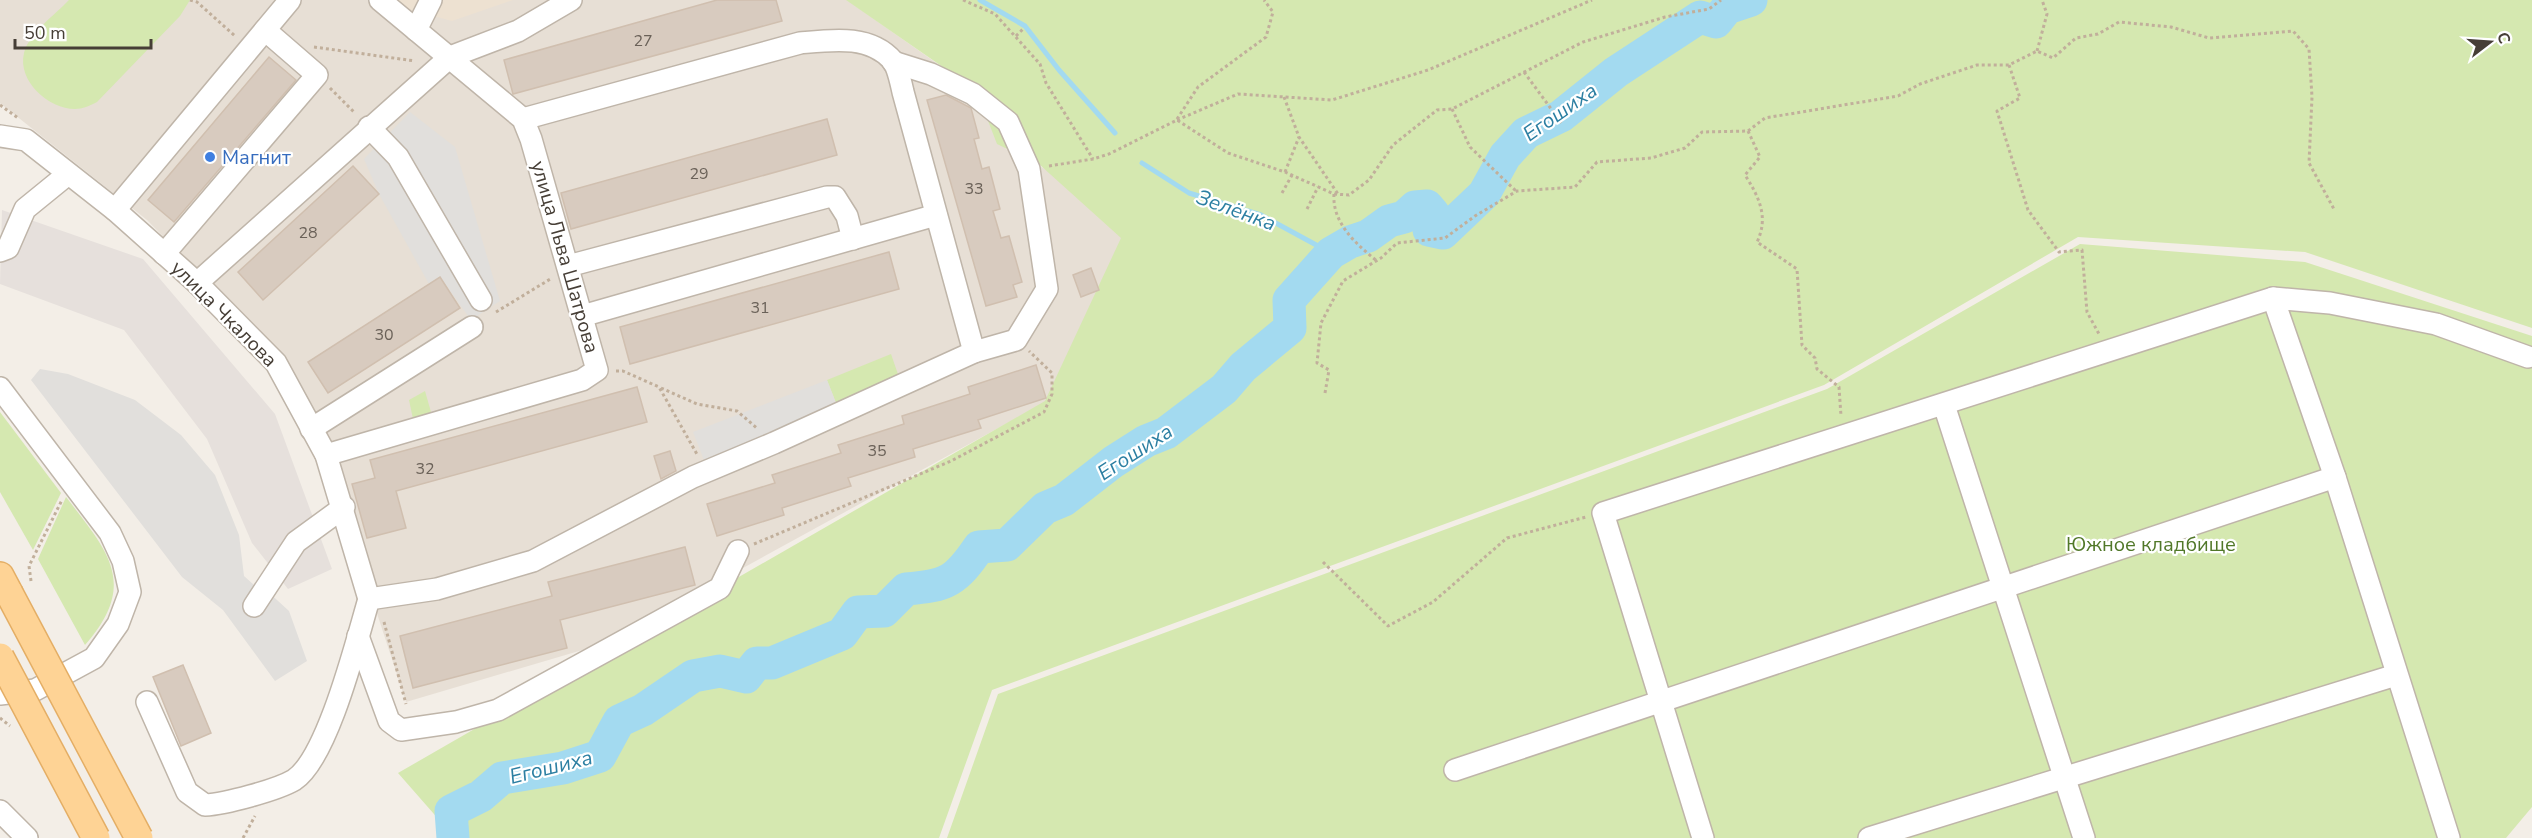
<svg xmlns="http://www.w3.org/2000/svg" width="2532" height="838" viewBox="0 0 2532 838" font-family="'Nunito Sans',sans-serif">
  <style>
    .residential { fill: #e7dfd5 }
    .industrial { fill: #e6e0dc }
    .education { fill: #ede1d1 }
    .green { fill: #d5e8b0 }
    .parking { fill: #e1dfdc }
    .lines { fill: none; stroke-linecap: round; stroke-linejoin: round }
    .stream { stroke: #a3daf0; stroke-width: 5 }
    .river { stroke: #a3daf0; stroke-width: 33 }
    .building { fill: #d8cbbf; stroke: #d0bfaf; stroke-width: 1.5 }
    .minor-casing { stroke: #bfb5a9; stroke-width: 24 }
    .major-casing { stroke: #e4ae65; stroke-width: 30 }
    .path { stroke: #c1af9b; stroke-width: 3; stroke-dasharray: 3 3; stroke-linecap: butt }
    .minor { stroke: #fff; stroke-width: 21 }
    .major { stroke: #fed395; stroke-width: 27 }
    .major-bridge-casing { stroke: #e4ae65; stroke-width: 30; stroke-linecap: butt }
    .major-bridge { stroke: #fed395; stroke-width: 27 }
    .shop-dot { fill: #3f7fe0; stroke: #fff; stroke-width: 2 }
    .labels { text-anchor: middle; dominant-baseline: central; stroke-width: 4.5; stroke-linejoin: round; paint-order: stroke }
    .number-label { font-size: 16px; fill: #6a6158 }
    .shop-label { font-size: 20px; fill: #366cbe; stroke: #fff; text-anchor: start }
    .street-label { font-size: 20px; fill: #463e36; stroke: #fff }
    .park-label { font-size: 20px; fill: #517829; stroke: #fff }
    .water-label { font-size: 21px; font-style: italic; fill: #2c7fa2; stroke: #fff }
  </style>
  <rect width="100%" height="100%" fill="#f3eee7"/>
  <polygon class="residential" points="0,0 847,0 986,98 1006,149 1051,172 1130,243 1053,398 606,643 406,702 350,531 280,356 147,220 0,103"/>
  <polygon class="industrial" points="2,210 143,259 275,414 332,569 288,589 252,543 207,439 124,330 0,284"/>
  <polygon class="education" points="393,0 513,0 452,21 403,8"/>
  <g class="green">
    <path d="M69,0H190L180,16L97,102C89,106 83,109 75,109C49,109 17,81 24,53C29,33 55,15 69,0Z"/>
    <polygon points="846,0 2532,0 2532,328 2305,252 2078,237 1824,385 992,690 939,838 455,838 398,773 1045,401 1121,238 1040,165 997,144 976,90"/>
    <polygon points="2080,244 2305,262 2532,336 2532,807 2506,838 947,838 998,694 1827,389"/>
    <polygon points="891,354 900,380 838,408 827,380"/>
    <polygon points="425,391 431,412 413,419 409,400"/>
    <polygon points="0,412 61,493 33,550 0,492"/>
    <path d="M66,497C108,552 139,583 85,645L38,559Z"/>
  </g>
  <g class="parking">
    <polygon points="410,112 455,147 500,301 471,320 440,277 429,284 379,194 364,159"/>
    <polygon points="40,369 68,374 135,400 181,435 215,475 239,535 244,576 254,585 265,589 289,611 307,661 275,681 223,610 182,577 31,380"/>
    <polygon points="827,380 838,408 707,468 693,432"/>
  </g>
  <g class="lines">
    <g class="stream">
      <polyline points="980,0 1025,26 1059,70 1115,133"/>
      <polyline points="1142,163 1189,193 1261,215 1331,253"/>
    </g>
    <path class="river" d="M453,838L451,811L481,796L502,778L563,768L600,756L619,721L643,710L693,676L720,671L746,677L757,663H772L842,634L858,612L884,611L906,589C947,586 956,581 979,547L1007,545L1045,508L1064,500L1113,462L1146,441L1166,433L1224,389L1243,367L1290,328L1289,300L1331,253L1350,242L1368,236L1389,221L1404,217L1415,207L1427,206L1433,213L1429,230L1443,233L1484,194L1505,156L1526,133L1561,116L1616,72L1700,17L1716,22L1727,8L1751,0"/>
  </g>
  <g class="building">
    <polygon points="717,0 776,0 782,21 513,94 504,60"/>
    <polygon points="269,57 296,80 174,222 148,200"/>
    <polygon points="946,95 971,108 979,138 974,139 982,169 989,167 1000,209 993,211 1001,238 1009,236 1022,282 1013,285 1017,297 986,306 927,100"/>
    <polygon points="827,119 837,155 571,229 561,193"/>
    <polygon points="353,166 379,194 263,300 238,272"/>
    <polygon points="889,252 899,289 630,364 620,327"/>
    <polygon points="1091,268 1099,290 1081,297 1073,275"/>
    <polygon points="440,277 460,308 328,393 308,362"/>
    <polygon points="1036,365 1046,398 978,420 981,428 913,449 915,457 848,478 851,486 782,508 784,515 717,536 707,504 775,483 772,475 841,453 838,445 904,424 902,416 970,394 968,387"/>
    <polygon points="637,387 647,422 396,491 406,528 367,538 352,484 375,478 370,460"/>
    <polygon points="670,451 676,471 661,479 654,456"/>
    <polygon points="685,547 695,585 560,620 567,648 413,688 400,636 552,596 548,582"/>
    <polygon points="183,665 211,733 181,746 153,677"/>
  </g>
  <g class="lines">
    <defs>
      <g id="minor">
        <polyline points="416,30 431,0"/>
        <polyline points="893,62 931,74 973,94 1008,122 1029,169 1047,289 1016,340 974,352"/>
        <polyline points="369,127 398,157 481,300"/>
        <polyline points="0,136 26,140 115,210 197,283 276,363 326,455 369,599"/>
        <polyline points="115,210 290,0"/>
        <polyline points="0,251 8,248 25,209 68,174"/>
        <polyline points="164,254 317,75 265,30"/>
        <polyline points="568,266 827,197 835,197 847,216 853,239"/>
        <polyline points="197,283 450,57 518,31 571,0"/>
        <polyline points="2273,298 2335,477 2449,838"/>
        <polyline points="582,316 936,215"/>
        <polyline points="0,388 110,533 123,561 130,592 118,624 94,658 35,690 0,694"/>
        <polyline points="1944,405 2084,838"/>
        <polyline points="311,429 472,327"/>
        <polyline points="326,455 582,380 597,370 531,139 523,119 380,0"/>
        <path d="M369,599L437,589L533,561L693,477L774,443L974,352L903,92C901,83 898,68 893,61C870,34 831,40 800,43L523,119"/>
        <polyline points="254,606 296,542 344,507"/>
        <polyline points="358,636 389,721 401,730 456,722 498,710 720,588 738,551"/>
        <path d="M147,702L187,792L205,805C225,804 277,790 294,780C328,758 357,639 369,599"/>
        <polyline points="1455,770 2335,477"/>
        <polyline points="0,811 27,838"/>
        <polyline points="1703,838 1603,513 2273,298 2330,303 2436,324 2528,357"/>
        <polyline points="1869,838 2396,675"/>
      </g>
      <polyline id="major" points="0,576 9,593"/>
    </defs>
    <use href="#minor" class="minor-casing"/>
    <use href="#major" class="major-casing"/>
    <g class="path">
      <polyline points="190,0 197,2 235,36"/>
      <polyline points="963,0 995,14 1040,64 1046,83 1093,159"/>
      <polyline points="1016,36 1024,28"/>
      <polyline points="314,47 415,61"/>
      <polyline points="2037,51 2047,14 2042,0"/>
      <polyline points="2009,65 2020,98 1997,111 2028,210 2059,252 2082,250 2087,312 2099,334"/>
      <polyline points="1524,72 1563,125"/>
      <polyline points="330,88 355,113"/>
      <polyline points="1284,97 1299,137 1338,194"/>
      <polyline points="0,105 18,118"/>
      <polyline points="1452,109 1470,147 1516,191"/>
      <polyline points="1177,119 1198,87 1266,37 1273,12 1264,0"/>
      <polyline points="1177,120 1238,94 1332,100 1428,70 1592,0"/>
      <path d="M1748,131L1760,157L1745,175C1759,197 1769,217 1757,242L1797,269L1802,345L1815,358L1817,369L1839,387L1841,416"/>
      <polyline points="1049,166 1093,159 1109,154 1177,120 1228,153 1285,172 1334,194 1349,195 1369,180 1393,145 1437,110 1452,109 1583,42 1665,17 1709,9 1721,0"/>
      <polyline points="1285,172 1299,137"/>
      <polyline points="1282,193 1292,175"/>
      <path d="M1334,194C1332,223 1356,244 1377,261"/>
      <polyline points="1307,209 1318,187"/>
      <polyline points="496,312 552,278"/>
      <polyline points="616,371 623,371 659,387 698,456"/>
      <polyline points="661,388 697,404 737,411 758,429"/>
      <polyline points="1325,393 1329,370 1317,363 1321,323 1343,281 1381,258 1397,243 1445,238 1475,216 1517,191 1575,187 1597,162 1651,158 1685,148 1702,132 1748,131 1765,118 1898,96 1920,84 1977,65 2009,65 2037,51 2053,58 2076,38 2098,34 2119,22 2171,27 2209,38 2293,31 2309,49 2312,97 2309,163 2335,211"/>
      <polyline points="754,544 951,461 1044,412 1052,394 1052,373 1029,351"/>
      <polyline points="1323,562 1388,626 1433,602 1507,538 1586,517"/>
      <polyline points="31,581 29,566 62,500"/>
      <polyline points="384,622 406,704"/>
      <polyline points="0,718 10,726"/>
      <polyline points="243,838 255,816"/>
    </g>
    <use href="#minor" class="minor"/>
    <use href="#major" class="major"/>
    <defs>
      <g id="major-bridge">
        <polyline points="9,593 139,838"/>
        <polyline points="0,657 96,838"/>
      </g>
    </defs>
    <use href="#major-bridge" class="major-bridge-casing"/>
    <use href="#major-bridge" class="major-bridge"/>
  </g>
  <circle class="shop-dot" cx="210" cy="157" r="6"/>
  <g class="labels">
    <g class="number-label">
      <text x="643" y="41">27</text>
      <text x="699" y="174">29</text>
      <text x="974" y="189">33</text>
      <text x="308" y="233">28</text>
      <text x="760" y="308">31</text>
      <text x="384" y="335">30</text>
      <text x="877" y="451">35</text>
      <text x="425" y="469">32</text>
    </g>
    <g class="shop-label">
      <text x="222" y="157">Магнит</text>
    </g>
    <g class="street-label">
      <text transform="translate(565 257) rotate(74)">улица Льва Шатрова</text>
      <text transform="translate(224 314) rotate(45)">улица Чкалова</text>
    </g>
    <g class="park-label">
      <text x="2151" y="544">Южное кладбище</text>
    </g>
    <g class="water-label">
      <text transform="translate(1560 112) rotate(-35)">Егошиха</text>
      <text transform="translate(1236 210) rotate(20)">Зелёнка</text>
      <text transform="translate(1135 452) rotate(-33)">Егошиха</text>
      <text transform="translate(551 767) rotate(-14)">Егошиха</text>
    </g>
  </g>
  <g transform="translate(2490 42) rotate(73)" stroke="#ffffff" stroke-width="4.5" paint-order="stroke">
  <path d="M0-4.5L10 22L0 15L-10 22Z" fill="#463e36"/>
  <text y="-9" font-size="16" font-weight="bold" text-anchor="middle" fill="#463e36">С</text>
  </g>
  <path d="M15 39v9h136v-9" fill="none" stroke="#463e36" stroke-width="3"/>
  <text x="24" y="39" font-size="18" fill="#463e36" stroke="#ffffff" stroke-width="4.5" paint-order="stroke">50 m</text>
</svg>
